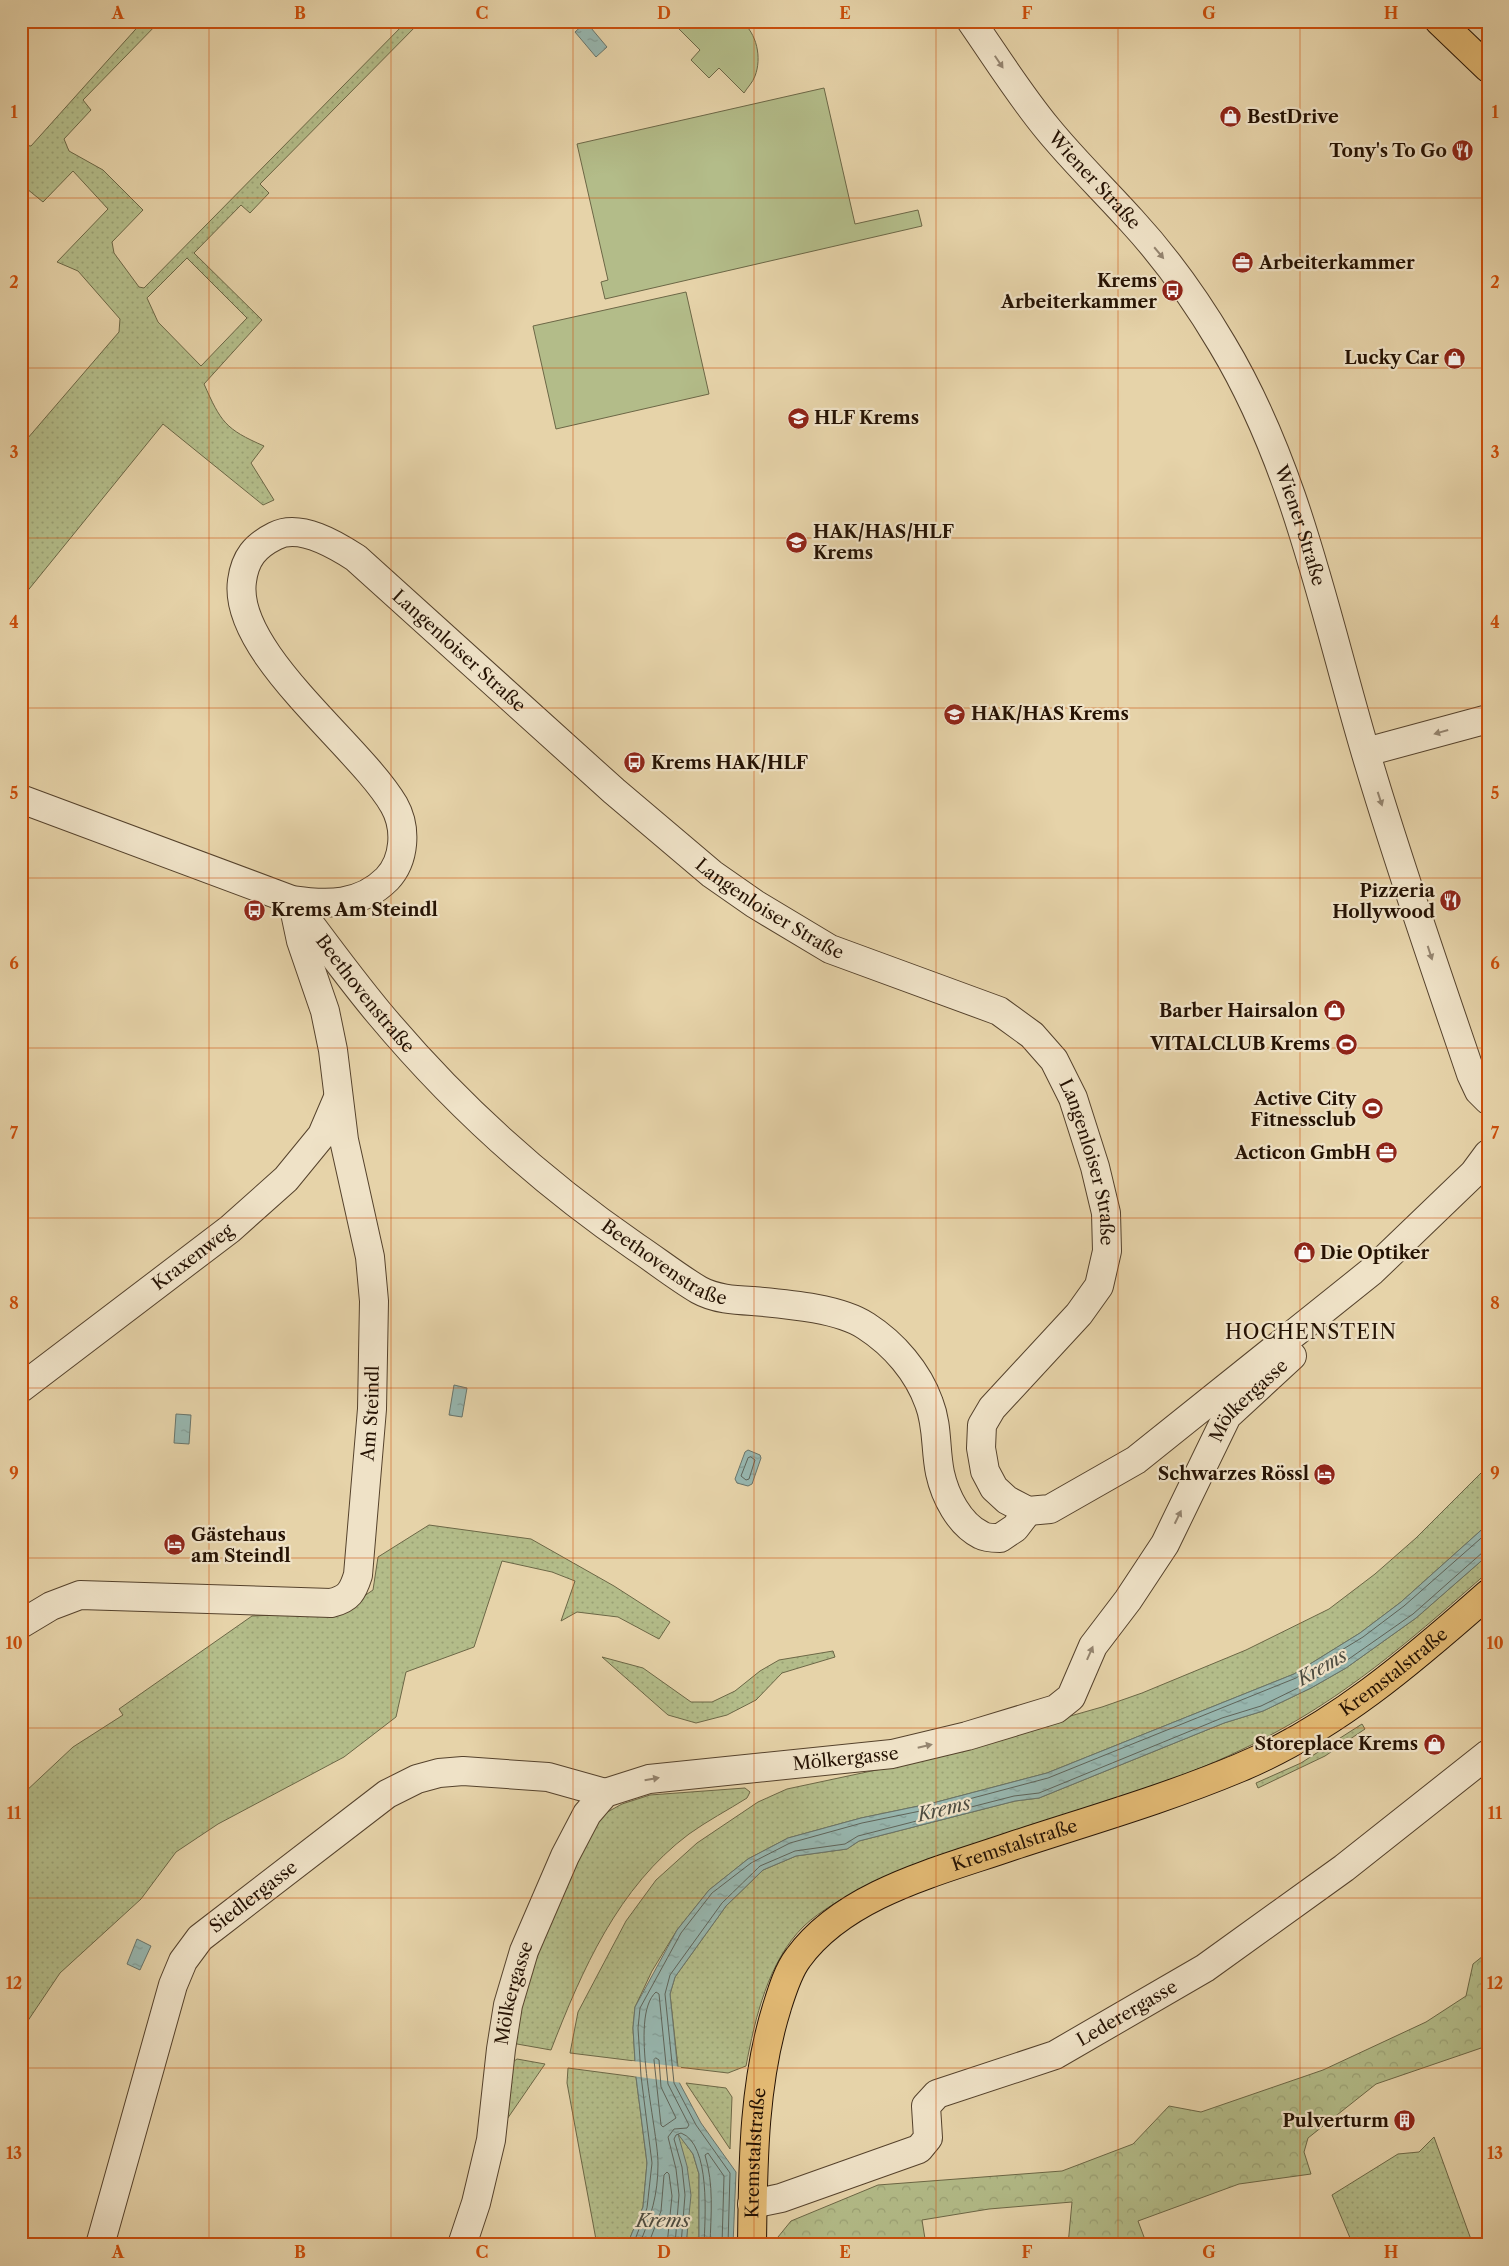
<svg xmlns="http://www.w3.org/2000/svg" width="1509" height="2266" viewBox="0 0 1509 2266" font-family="'Libre Caslon Text',serif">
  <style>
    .grass { fill: url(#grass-dots); stroke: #6c6746; fill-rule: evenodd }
    .forest { fill: url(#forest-crowns); stroke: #6c6746 }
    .garden { fill: #b3bc89; stroke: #6c6746 }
    .water { fill: url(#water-ripples); stroke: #69756b }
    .pier { fill: #e6d3a9 }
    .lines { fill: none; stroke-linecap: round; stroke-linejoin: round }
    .shore { stroke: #5e645a; stroke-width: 1 }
    .minor-casing { stroke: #55422c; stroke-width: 30 }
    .major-casing { stroke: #251203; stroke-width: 30 }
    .minor { stroke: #efe2c7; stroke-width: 28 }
    .major { stroke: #e3ba74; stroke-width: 28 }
    .oneway { fill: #94846f }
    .grid { fill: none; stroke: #cb4e0b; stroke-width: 1; stroke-opacity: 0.55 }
    .labels { text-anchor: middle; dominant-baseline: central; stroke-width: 4.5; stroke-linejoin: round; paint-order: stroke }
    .poi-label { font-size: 18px; font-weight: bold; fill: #251203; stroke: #efe2c7; text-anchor: end }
    .street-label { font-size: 18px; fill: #251203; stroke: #efe2c7 }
    .water-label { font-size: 19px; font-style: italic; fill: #4d4c40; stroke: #efe2c7 }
    .quarter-label { font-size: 20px; letter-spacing: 1px; fill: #251203; stroke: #efe2c7 }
    .neatline { fill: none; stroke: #cb4e0b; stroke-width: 2 }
    .grid-label { font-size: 16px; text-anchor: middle; font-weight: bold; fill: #cb4e0b }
  </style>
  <defs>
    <pattern id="grass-dots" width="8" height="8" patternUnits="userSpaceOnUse" patternTransform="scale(1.25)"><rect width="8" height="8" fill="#b3bc89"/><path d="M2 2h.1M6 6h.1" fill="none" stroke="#9aa175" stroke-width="1.8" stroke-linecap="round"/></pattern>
    <pattern id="forest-crowns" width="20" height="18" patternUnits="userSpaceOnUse" patternTransform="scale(1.25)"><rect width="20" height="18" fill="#b3bc89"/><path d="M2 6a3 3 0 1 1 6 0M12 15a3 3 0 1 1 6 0" fill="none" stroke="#9aa175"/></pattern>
    <pattern id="water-ripples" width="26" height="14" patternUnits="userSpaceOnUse" patternTransform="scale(1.25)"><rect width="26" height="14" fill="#97b7b0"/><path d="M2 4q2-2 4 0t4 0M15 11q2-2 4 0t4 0" fill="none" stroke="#829c96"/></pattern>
  </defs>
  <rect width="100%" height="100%" fill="#e6d3a9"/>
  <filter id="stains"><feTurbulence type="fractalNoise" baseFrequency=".004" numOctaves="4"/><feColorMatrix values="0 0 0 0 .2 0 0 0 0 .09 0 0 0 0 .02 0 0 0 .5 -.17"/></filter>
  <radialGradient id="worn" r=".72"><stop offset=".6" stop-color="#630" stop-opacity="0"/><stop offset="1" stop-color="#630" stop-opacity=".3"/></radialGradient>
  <g class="grass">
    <path d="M143,21H160L83,100L91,110L64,139L69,151L103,170L143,210L112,242L114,253L139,287L144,288L407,21H421L260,184L269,193L250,213L241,205L194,253L262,320L204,384C221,422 225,429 264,446L251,463L274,500L263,505L163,424L21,599V446L119,332L120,319L78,271L57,262L108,209L73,171L43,202L21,184V145L31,146ZM187,258L247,318L201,366L158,322L147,298Z"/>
    <polygon points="1488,1466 1488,1524 1401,1602 1360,1633 1294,1674 1047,1773 933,1803 861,1818 788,1838 748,1859 709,1890 677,1930 652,1971 635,2007 633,2028 635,2061 570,2053 578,2012 626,1921 656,1880 697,1843 758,1802 787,1789 895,1766 1102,1707 1142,1693 1246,1650 1329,1609 1375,1574 1416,1538"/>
    <polygon points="429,1525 531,1539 614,1586 670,1622 659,1639 618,1617 577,1612 561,1621 575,1581 552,1572 502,1561 474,1647 406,1672 396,1717 344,1757 218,1824 176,1852 141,1899 60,1973 21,2031 21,1790 24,1793 73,1747 123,1715 119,1709 252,1616 329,1613 345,1609 373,1590 378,1557"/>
    <path d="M1488,1555V1572C1421,1631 1357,1688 1278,1731C1213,1767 1142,1791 1072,1815C1002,1840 932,1864 862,1888C842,1899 821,1910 804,1926C768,1961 755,2019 746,2066L728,2073L678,2067L670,1994L675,1977L726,1906L763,1870L796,1856L847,1849L859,1841L1015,1801L1039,1798L1224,1723L1263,1711L1311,1688L1346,1668L1416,1618Z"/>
    <polygon points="833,1651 835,1657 782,1673 756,1700 727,1715 696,1723 668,1715 602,1657 643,1668 691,1702 712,1702 735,1691 760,1671 779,1660"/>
    <polygon points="1362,1724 1365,1729 1325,1756 1258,1788 1256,1783 1301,1763"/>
    <path d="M745,1788L750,1792L747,1798C728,1810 707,1821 689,1834C618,1887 582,1970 551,2050L517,2044L512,2036L527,1969L571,1860L602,1815L622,1804L650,1795Z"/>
    <polygon points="517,2059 545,2064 503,2125 510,2064"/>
    <polygon points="568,2068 636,2077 647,2163 643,2207 627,2245 597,2245 567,2083"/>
    <polygon points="686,2083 726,2088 732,2097 730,2149"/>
    <polygon points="677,2132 693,2154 699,2174 699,2245 686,2245 690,2195"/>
    <polygon points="1434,2137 1473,2245 1353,2245 1332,2195 1398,2154 1419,2152"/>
  </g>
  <polygon class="forest" points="1488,1952 1487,2046 1376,2084 1308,2138 1304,2152 1311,2174 1239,2184 1138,2221 1147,2245 1068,2245 1072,2202 989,2209 922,2220 926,2245 777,2245 778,2237 791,2221 878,2185 1062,2171 1133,2144 1169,2106 1201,2112 1323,2070 1426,2022 1466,1996 1473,1964"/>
  <g class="garden">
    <path d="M678,21H741C757,33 762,58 755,76C753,82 747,88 744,93L719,68L709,78L691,60L700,50L674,24Z"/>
    <polygon points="824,88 855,224 918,210 922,226 605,299 601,282 608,280 577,144"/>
    <polygon points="686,292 709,394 556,429 533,326"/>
  </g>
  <g class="water">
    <polygon points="586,22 607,47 596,57 575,32"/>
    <polygon points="454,1385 467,1388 462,1417 449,1415"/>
    <polygon points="176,1414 191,1415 189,1444 174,1443"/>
    <polygon points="748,1450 760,1455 761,1458 752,1484 748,1486 737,1483 735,1479 745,1452"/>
    <polygon points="1488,1524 1488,1555 1416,1618 1346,1668 1311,1688 1263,1711 1224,1723 1039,1798 1015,1801 859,1841 847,1849 796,1856 763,1870 726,1906 675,1977 670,1994 679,2082 701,2123 736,2172 733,2245 699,2245 699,2174 693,2154 678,2134 687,2166 691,2195 686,2245 627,2245 643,2207 647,2163 636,2077 633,2028 635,2007 677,1930 709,1890 748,1859 788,1838 861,1818 933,1803 1047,1773 1294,1674 1360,1633 1401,1602"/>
    <polygon points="137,1939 151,1946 140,1970 127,1964"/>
  </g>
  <polygon class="pier" points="632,2061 681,2067 682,2083 633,2076"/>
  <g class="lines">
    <g class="shore">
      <polygon points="751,1457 755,1460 749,1479 746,1480 741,1476 748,1458"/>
      <polygon points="656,2058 659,2060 661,2087 676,2118 663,2127 661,2125 654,2060"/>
      <polyline points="633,2245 647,2208 652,2163 641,2076 638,2028 640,2008 681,1933 712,1893 751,1863 790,1843 862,1823 935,1808 1048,1778 1296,1678 1363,1637 1404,1606 1488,1532"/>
      <path d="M639,2245C651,2217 658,2195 658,2164C658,2127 628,2017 656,1992L659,1994L668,2084L689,2125L687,2128L674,2129L668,2137L676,2169L679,2195L675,2245"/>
      <polyline points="648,2245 661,2211 664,2175 667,2172 669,2174 672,2196 667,2245"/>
      <path d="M681,2245L685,2195L682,2167L674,2139L676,2135L681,2133C711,2144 705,2219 704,2245"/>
      <path d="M710,2245C711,2214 714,2185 705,2155L708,2153L724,2176L722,2245"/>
      <polyline points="728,2245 730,2173 696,2125 674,2083 665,1994 670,1975 722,1903 760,1866 795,1851 845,1844 858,1836 1014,1796 1039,1793 1222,1718 1261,1706 1308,1683 1343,1663 1413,1614 1483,1552 1488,1551"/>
    </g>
    <defs>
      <g id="minor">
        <path id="s1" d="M971,21C996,57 1019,94 1047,128C1073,160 1103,189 1131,220C1166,258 1196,300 1222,344C1299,472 1326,622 1369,764C1400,868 1436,971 1471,1074L1479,1091L1488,1100"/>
        <polyline points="1366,752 1488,719"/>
        <path id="s2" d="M21,799L292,900C327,905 360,906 387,879C405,860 407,828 394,805C359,745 232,652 242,581C245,558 255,546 275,536C300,523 336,545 356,558L614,791L712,874L755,904L830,949L999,1011L1032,1035L1054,1060L1073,1098L1095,1167L1106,1213L1107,1251L1099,1286L1079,1314L992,1408L982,1425L981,1448L985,1471L994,1488L1007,1500L1028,1511L1050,1509L1136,1460L1372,1271L1474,1173L1488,1154"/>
        <path id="s3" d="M292,900C320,937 348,976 378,1012C453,1102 540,1181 636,1247C657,1261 677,1277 699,1290C715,1299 735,1300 753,1301C785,1304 839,1308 866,1326C894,1344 918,1372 929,1403C938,1426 935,1449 940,1473C945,1496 959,1524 981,1535C986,1538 994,1538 1000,1538L1015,1528L1028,1511"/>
        <path id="s4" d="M21,1388L230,1229L286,1179L322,1135L337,1100"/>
        <path id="s5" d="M21,1624L51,1606L80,1595L331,1603C349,1599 353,1591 358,1575L372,1409L374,1301L370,1257L344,1140L333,1050L325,1011L301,941L294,908"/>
        <path id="s6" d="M752,2204L781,2198L919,2149L928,2138L926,2106L937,2094L1055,2055L1205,1968L1344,1868L1488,1754"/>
        <path id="s7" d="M100,2245L173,1985L183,1961L200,1938L387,1794L417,1779L439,1773L463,1771L548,1777L605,1793"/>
        <path id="s8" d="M462,2245L476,2203L491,2140L501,2049L508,2005L524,1951L565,1856L587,1814L605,1793L649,1779L892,1754L967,1736L1056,1709L1071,1697L1093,1646L1128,1600L1165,1544L1227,1416L1292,1356"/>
      </g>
      <g id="major">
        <polyline points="1439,21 1488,68"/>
        <path id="s9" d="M752,2245C753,2165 753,2084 777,2007C782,1991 788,1971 798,1958C845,1893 940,1871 1012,1846C1088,1821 1165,1799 1239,1768C1333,1729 1412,1661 1488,1594"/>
      </g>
    </defs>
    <use href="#minor" class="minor-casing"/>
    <use href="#major" class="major-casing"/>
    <use href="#minor" class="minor"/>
    <use href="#major" class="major"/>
  </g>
  <defs><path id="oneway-solid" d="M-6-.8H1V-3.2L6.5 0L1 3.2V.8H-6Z" transform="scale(1.25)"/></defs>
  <g class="oneway">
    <use href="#oneway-solid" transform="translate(999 62) rotate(56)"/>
    <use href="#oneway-solid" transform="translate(1159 253) rotate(50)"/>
    <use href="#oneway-solid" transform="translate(1441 732) rotate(164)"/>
    <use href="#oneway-solid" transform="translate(1380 799) rotate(72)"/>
    <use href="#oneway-solid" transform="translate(1430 953) rotate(72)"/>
    <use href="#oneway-solid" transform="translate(1178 1517) rotate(-64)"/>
    <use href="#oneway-solid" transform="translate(1090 1653) rotate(-66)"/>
    <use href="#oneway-solid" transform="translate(925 1746) rotate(-13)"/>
    <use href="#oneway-solid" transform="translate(652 1779) rotate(-10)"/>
  </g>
  <path class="grid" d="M209,21V2245M391,21V2245M573,21V2245M754,21V2245M936,21V2245M1118,21V2245M1300,21V2245M21,198H1488M21,368H1488M21,538H1488M21,708H1488M21,878H1488M21,1048H1488M21,1218H1488M21,1388H1488M21,1558H1488M21,1728H1488M21,1898H1488M21,2068H1488"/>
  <defs>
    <symbol id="shop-disc" viewBox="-11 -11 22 22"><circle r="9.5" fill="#8f2418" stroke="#efe2c7"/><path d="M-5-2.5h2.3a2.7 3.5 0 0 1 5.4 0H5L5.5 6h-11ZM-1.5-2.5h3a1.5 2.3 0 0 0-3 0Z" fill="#fff"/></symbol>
    <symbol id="restaurant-disc" viewBox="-11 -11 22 22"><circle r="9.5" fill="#8f2418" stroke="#efe2c7"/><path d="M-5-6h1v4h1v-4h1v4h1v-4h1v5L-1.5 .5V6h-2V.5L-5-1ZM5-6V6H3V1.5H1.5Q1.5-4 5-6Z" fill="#fff"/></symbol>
    <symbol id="office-disc" viewBox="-11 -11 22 22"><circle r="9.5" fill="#8f2418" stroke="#efe2c7"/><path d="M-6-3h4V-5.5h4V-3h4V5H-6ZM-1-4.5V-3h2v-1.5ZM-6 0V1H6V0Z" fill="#fff"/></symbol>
    <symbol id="bus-disc" viewBox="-11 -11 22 22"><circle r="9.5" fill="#8f2418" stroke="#efe2c7"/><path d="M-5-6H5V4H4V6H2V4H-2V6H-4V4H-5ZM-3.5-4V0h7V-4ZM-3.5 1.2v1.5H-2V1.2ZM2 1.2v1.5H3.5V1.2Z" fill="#fff"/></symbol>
    <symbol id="school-disc" viewBox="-11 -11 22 22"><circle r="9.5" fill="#8f2418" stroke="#efe2c7"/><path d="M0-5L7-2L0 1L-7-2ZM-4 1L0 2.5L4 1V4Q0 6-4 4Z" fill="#fff"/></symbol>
    <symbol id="stadium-disc" viewBox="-11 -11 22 22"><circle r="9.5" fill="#8f2418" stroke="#efe2c7"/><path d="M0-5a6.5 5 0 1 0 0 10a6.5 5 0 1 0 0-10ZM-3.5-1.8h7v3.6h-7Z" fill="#fff"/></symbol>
    <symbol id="hotel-disc" viewBox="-11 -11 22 22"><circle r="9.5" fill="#8f2418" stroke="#efe2c7"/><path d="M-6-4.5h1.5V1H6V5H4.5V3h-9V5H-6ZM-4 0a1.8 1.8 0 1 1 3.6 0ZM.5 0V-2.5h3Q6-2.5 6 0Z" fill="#fff"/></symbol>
    <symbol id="building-disc" viewBox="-11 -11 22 22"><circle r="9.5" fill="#8f2418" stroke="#efe2c7"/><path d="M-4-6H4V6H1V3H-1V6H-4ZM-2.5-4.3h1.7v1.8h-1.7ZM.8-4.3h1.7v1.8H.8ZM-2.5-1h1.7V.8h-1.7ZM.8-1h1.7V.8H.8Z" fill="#fff"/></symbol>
  </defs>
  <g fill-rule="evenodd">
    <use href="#shop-disc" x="1218" y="104" width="25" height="25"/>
    <use href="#restaurant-disc" x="1450" y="138" width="25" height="25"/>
    <use href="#office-disc" x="1230" y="250" width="25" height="25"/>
    <use href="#bus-disc" x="1160" y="278" width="25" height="25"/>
    <use href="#shop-disc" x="1442" y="346" width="25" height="25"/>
    <use href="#school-disc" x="786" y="406" width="25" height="25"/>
    <use href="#school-disc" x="784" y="530" width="25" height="25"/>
    <use href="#school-disc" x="942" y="702" width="25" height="25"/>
    <use href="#bus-disc" x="622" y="750" width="25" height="25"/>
    <use href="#restaurant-disc" x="1438" y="888" width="25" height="25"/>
    <use href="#bus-disc" x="242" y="898" width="25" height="25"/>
    <use href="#shop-disc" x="1322" y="998" width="25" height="25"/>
    <use href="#stadium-disc" x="1334" y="1032" width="25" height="25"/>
    <use href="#stadium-disc" x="1360" y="1096" width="25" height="25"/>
    <use href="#office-disc" x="1374" y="1140" width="25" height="25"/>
    <use href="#shop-disc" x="1292" y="1240" width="25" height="25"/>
    <use href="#hotel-disc" x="1312" y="1462" width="25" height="25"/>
    <use href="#hotel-disc" x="162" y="1532" width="25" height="25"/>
    <use href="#shop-disc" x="1422" y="1732" width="25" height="25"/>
    <use href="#building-disc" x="1392" y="2108" width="25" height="25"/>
  </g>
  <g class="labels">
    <g class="poi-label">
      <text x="1247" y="117" text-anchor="start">BestDrive</text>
      <text x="1447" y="151">Tony's To Go</text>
      <text x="1259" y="263" text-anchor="start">Arbeiterkammer</text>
      <text x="1157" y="281">Krems<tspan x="1157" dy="21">Arbeiterkammer</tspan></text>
      <text x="1439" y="358">Lucky Car</text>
      <text x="814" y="418" text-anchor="start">HLF Krems</text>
      <text x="813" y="532" text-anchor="start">HAK/HAS/HLF<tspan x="813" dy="21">Krems</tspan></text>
      <text x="971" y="714" text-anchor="start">HAK/HAS Krems</text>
      <text x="651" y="763" text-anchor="start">Krems HAK/HLF</text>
      <text x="1435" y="891">Pizzeria<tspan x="1435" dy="21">Hollywood</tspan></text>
      <text x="271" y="910" text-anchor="start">Krems Am Steindl</text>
      <text x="1318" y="1011">Barber Hairsalon</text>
      <text x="1330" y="1044">VITALCLUB Krems</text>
      <text x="1356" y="1099">Active City<tspan x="1356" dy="21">Fitnessclub</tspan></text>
      <text x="1371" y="1153">Acticon GmbH</text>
      <text x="1320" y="1253" text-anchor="start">Die Optiker</text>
      <text x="1309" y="1474">Schwarzes Rössl</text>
      <text x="191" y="1535" text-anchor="start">Gästehaus<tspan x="191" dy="21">am Steindl</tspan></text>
      <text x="1418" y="1744">Storeplace Krems</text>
      <text x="1389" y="2121">Pulverturm</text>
    </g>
    <g class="street-label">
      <text stroke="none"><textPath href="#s1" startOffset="202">Wiener Straße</textPath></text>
      <text stroke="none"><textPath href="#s1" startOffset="608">Wiener Straße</textPath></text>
      <text stroke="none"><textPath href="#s2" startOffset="1031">Langenloiser Straße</textPath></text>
      <text stroke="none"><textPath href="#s2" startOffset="1436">Langenloiser Straße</textPath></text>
      <text stroke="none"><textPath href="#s3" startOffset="119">Beethovenstraße</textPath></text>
      <text stroke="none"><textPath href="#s2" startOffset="1871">Langenloiser Straße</textPath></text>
      <text stroke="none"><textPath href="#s4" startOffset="216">Kraxenweg</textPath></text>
      <text stroke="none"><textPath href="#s3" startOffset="524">Beethovenstraße</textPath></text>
      <text stroke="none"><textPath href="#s8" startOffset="1308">Mölkergasse</textPath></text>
      <text stroke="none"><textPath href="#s5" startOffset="521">Am Steindl</textPath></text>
      <text stroke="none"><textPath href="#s9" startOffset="962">Kremstalstraße</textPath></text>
      <text stroke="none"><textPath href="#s8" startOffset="724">Mölkergasse</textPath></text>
      <text stroke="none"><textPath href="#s9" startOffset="542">Kremstalstraße</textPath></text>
      <text stroke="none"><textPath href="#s7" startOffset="392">Siedlergasse</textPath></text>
      <text stroke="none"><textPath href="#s8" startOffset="258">Mölkergasse</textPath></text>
      <text stroke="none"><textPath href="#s6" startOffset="446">Lederergasse</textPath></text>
      <text stroke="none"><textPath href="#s9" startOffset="92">Kremstalstraße</textPath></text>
    </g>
    <g class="water-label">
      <text transform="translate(1322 1667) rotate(-30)">Krems</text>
      <text transform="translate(944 1809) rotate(-14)">Krems</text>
      <text x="663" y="2220">Krems</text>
    </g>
    <g class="quarter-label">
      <text x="1311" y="1332">HOCHENSTEIN</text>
    </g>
  </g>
  <rect width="1509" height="2266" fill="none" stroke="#e6d3a9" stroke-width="55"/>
  <rect x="28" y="28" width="1454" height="2210" class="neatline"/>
  <g class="grid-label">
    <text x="118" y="19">A</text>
    <text x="300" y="19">B</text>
    <text x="482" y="19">C</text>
    <text x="664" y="19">D</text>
    <text x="845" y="19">E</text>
    <text x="1027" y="19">F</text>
    <text x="1209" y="19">G</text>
    <text x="1391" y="19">H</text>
    <text x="14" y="118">1</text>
    <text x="1495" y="118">1</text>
    <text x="14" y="288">2</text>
    <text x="1495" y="288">2</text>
    <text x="14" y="458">3</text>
    <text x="1495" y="458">3</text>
    <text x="14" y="628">4</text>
    <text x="1495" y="628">4</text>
    <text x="14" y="799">5</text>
    <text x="1495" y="799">5</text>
    <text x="14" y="969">6</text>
    <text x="1495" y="969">6</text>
    <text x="14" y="1139">7</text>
    <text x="1495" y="1139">7</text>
    <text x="14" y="1309">8</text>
    <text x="1495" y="1309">8</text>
    <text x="14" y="1479">9</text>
    <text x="1495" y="1479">9</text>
    <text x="14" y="1649">10</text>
    <text x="1495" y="1649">10</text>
    <text x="14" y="1819">11</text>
    <text x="1495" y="1819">11</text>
    <text x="14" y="1989">12</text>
    <text x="1495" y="1989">12</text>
    <text x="14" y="2159">13</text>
    <text x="1495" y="2159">13</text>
    <text x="118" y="2258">A</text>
    <text x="300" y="2258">B</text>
    <text x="482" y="2258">C</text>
    <text x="664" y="2258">D</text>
    <text x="845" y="2258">E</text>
    <text x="1027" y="2258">F</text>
    <text x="1209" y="2258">G</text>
    <text x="1391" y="2258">H</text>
  </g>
  <rect width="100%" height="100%" filter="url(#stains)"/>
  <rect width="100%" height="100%" fill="url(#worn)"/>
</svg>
